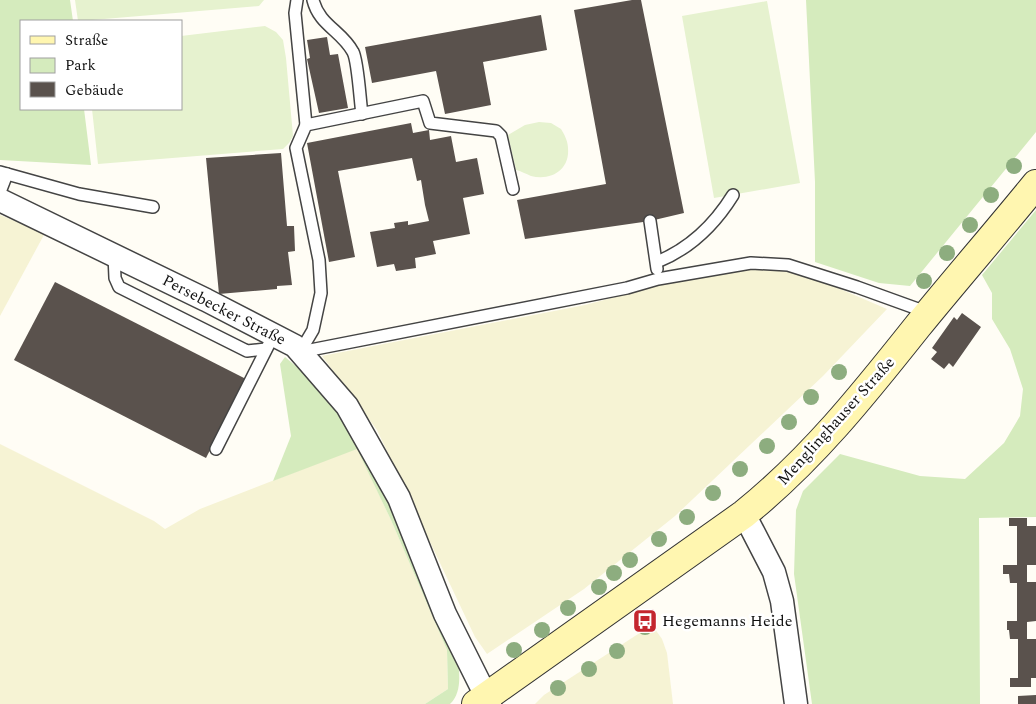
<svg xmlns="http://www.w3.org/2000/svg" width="1036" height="704" viewBox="0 0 1036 704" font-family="Spectral,serif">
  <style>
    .farmland { fill: #f6f3d4 }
    .green { fill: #d5ebbd }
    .pitch { fill: #e6f2cf }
    .building { fill: #5a524d }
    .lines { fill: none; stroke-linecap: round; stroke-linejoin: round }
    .lane-casing { stroke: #444; stroke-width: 14 }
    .street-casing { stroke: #444; stroke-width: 25 }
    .secondary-casing { stroke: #333; stroke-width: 30 }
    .lane { stroke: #fff; stroke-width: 11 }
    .street { stroke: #fff; stroke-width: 22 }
    .secondary { stroke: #fff6b0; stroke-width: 28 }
    .tree { fill: #8dad7f }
    .labels { text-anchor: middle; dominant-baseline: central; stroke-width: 5; stroke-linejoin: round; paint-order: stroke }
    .street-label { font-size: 16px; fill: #111; stroke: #fff }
    .poi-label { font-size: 16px; fill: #111; stroke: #fff; text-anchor: start }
  </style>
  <rect width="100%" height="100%" fill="#fffdf5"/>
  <g class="farmland">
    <polygon points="0,215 45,233 0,316"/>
    <polygon points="756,268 798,271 887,309 823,376 675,516 584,589 487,654 475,637 377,430 322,356 585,305 669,283"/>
    <polygon points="0,444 154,521 165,529 200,509 357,448 391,520 447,650 448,689 425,704 0,704"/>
    <polygon points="652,625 662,639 667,653 673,704 535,704 544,695"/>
  </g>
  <g class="green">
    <polygon points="0,0 70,0 73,21 21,21 21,109 84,109 91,165 0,160"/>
    <polygon points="806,0 1036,0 1036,132 910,286 879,283 815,262 815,182"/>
    <polygon points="1036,210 1036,517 979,518 980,704 812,704 794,574 796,510 803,491 840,454 920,476 965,479 1004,443 1020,416 1023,389 1010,349 992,319 992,293 982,275"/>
    <path d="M285,357C348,407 381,482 412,554C427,590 443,626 458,663C460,676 461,694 450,704H425L448,689L447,650L391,520L357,449L273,481L291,436L280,364Z"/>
  </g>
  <g class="pitch">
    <polygon points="75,0 264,0 259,6 80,21 78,21"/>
    <polygon points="767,1 800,183 714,198 682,16"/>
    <polygon points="265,26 276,32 283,40 286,58 293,136 289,143 283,149 98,164 92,109 181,109 181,36"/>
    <path d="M539,122L551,123L561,129C564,134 568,141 568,148C570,170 551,181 531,176C526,174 521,171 516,170L508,135L525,125Z"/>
  </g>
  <g class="building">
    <polygon points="632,0 641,0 684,213 650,221 525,239 517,200 606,184 574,10"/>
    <polygon points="541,15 547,50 483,62 491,105 445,114 436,71 372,83 365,47"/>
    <polygon points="327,37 330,55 338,54 348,108 319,113 307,59 310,58 307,40"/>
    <polygon points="411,123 413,133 429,130 430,140 451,136 456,162 477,158 484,194 463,198 470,234 433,241 436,254 415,258 416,268 396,271 394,264 377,267 370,232 395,228 394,223 408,221 408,225 429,221 425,205 421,180 417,181 412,158 338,171 355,257 329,262 307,143"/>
    <polygon points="281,153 287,226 294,226 295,251 288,252 292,285 277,286 277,289 219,294 206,158"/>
    <polygon points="55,282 246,379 206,458 14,360"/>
    <polygon points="962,313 981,327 953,367 949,363 944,369 931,359 937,352 932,348 954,317 957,320"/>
    <polygon points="1009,518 1027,518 1027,526 1036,526 1036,565 1027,565 1027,582 1036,582 1036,621 1027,622 1027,639 1036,639 1036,678 1031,678 1031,687 1010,687 1010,678 1018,678 1018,639 1010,639 1009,630 1007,630 1007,621 1017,621 1017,583 1010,583 1009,574 1003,574 1003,565 1017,565 1017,526 1009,526"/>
    <polygon points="1036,695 1036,704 1018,704 1018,696"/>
  </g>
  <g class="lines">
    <defs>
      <g id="lane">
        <polyline points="297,0 295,13 306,125"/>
        <path d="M313,0C319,25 342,31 353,52C358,61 360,101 362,114"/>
        <polyline points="0,172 79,194 153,207"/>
        <polyline points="0,192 7,174"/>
        <polyline points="650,221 657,269"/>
        <polyline points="114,255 115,278 119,287 247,351 266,349"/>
        <path d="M657,262C689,249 715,224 733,195"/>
        <polyline points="300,352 627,288 658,279 751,263 788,265 857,287 929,313"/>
        <polyline points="300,352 313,330 321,293 319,260 296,148 306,125 423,101 430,123 496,131 501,136 513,189"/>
        <polyline points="216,449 269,344"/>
      </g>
      <g id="street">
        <polyline points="0,200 206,300 295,346 347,406 399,498 445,614 490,704"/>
        <polyline points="744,514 774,572 782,601 796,704"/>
      </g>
      <path id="secondary" d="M476,704L744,514C812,459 863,395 917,327C956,279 997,232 1036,184"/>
    </defs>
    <use href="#lane" class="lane-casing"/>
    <use href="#street" class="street-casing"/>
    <use href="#secondary" class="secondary-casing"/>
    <use href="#lane" class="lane"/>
    <use href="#street" class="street"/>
    <use href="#secondary" class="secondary"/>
  </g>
  <g class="tree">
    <circle cx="1014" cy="166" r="8"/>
    <circle cx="991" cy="195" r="8"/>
    <circle cx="970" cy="225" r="8"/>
    <circle cx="947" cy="253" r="8"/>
    <circle cx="924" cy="281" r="8"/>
    <circle cx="839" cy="372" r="8"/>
    <circle cx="811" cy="397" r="8"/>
    <circle cx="789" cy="422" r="8"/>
    <circle cx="767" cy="446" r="8"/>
    <circle cx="740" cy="469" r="8"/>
    <circle cx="713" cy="493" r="8"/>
    <circle cx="687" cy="517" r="8"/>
    <circle cx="659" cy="539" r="8"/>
    <circle cx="630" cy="560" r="8"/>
    <circle cx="614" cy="573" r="8"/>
    <circle cx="599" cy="587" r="8"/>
    <circle cx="568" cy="608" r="8"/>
    <circle cx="645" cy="627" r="8"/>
    <circle cx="542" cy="630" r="8"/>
    <circle cx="514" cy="650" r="8"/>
    <circle cx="617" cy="651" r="8"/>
    <circle cx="589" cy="669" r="8"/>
    <circle cx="558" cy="688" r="8"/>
  </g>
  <defs>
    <symbol id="bus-square" viewBox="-11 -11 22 22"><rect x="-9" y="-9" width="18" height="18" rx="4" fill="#c4262e" stroke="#fff"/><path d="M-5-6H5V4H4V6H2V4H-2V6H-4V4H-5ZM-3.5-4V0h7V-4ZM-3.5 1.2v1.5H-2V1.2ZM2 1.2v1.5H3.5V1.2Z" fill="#fff"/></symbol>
  </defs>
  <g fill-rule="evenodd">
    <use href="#bus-square" x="631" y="607" width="28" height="28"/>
  </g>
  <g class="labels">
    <g class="street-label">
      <text transform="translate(224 310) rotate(27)">Persebecker Straße</text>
      <text transform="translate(836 421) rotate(-48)">Menglinghauser Straße</text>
    </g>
    <g class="poi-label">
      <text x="662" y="621">Hegemanns Heide</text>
    </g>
  </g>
  <rect x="20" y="20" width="162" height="90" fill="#ffffff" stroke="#a0a0a0"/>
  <rect x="30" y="36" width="25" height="8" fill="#fff6b0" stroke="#a0a0a0"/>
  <text x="65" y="45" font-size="15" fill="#111111">Straße</text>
  <rect x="30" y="58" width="25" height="15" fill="#d5ebbd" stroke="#a0a0a0"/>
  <text x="65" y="70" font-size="15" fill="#111111">Park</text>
  <rect x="30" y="82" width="25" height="15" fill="#5a524d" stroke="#a0a0a0"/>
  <text x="65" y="95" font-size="15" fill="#111111">Gebäude</text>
</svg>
